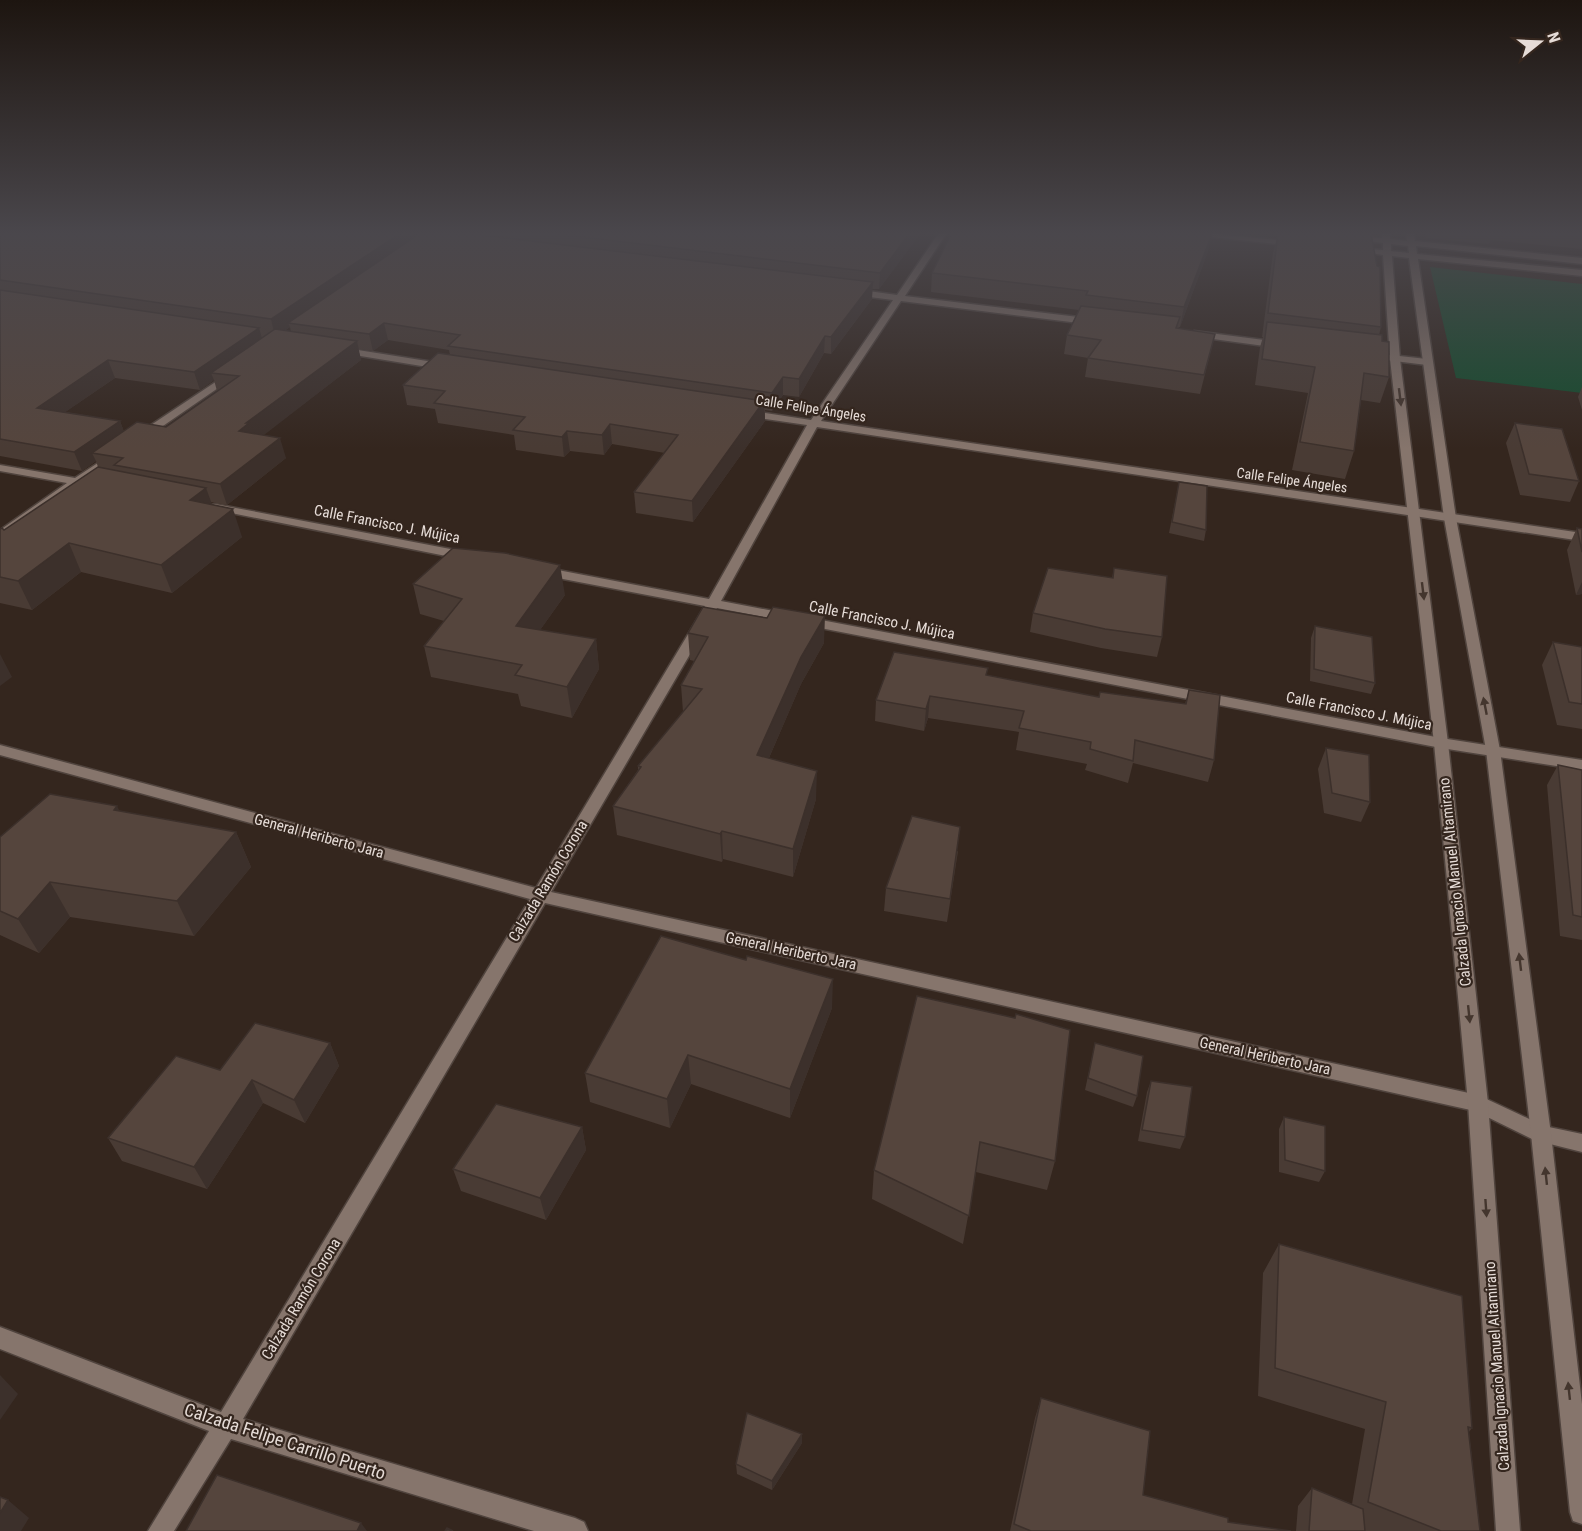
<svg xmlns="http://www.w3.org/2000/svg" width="1582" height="1531" viewBox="0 0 1582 1531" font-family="'Roboto Condensed',sans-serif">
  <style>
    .green { fill: #144c2d }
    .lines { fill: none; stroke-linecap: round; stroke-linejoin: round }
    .minor-casing { stroke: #50443e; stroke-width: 3 }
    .tertiary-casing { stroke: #50443e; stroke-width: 3 }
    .minor { fill: #86756c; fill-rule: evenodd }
    .tertiary { fill: #86756c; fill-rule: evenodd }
    .wall { fill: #493b34; fill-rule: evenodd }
    .shaded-wall { fill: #3c302b }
    .building { fill: #55453d; stroke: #3c302b; stroke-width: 1.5 }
    .oneway { fill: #44362e }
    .labels { text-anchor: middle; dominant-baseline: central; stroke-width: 4.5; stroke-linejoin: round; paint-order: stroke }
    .far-street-label { font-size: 14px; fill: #e6dcd7; stroke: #34261e }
    .street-label { font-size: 15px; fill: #e6dcd7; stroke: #34261e }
    .near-street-label { font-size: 18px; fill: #e6dcd7; stroke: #34261e }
  </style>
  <rect width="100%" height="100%" fill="#34261e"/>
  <polygon class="green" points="1430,267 1582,284 1582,393 1456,378"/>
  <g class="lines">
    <defs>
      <g id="minor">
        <polygon points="938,234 946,234 905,296 1095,319 1100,322 1095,325 901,301 821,421 1582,533 1582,541 817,427 721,601 1441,738 1582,760 1582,770 1441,748 717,608 551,892 1478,1095 1544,1126 1582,1134 1582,1152 1534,1140 1475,1111 545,903 243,1419 575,1518 584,1522 588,1531 534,1531 231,1439 174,1531 148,1531 209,1431 0,1349 0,1327 221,1412 530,899 0,755 0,745 536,888 705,606 542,575 536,571 542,567 709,599 807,425 745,416 740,413 745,410 811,420 893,300 854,295 850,292 854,289 897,295"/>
        <polygon points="1194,331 1280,342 1285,345 1280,348 1191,336 1189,334"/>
        <polygon points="339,347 446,364 451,367 446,370 336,352 334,350"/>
        <polygon points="1381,354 1427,359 1432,362 1427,365 1378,359 1378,355"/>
        <polygon points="229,373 237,375 144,439 136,439 136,435"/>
        <polygon points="113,453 118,456 117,458 87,480 102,483 102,487 79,485 0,539 0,530 67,483 0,471 0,465 75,478"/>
        <polygon points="215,504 466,552 472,556 466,560 211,509 211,505"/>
      </g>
      <g id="tertiary">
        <polygon points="1184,234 1217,234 1296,242 1300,244 1296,246"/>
        <path d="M1314,234L1382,238V234H1390V239L1407,241L1406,234H1414L1415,241L1582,258V264L1416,246L1417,254L1582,270V276L1418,259L1456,518L1500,750L1551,1134L1582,1404V1524L1573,1521L1570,1512L1531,1134L1486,750L1444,518L1409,258L1392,256L1400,359L1448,743L1488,1103L1520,1531H1496L1468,1103L1434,743L1390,359L1383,255L1352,250L1356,248L1383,250V243ZM1391,244L1408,246L1409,253L1391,251Z"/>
      </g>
    </defs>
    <use href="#minor" class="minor-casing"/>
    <use href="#tertiary" class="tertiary-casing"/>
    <use href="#minor" class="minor"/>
    <use href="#tertiary" class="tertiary"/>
  </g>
  <g class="wall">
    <path d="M0,234H413V238L419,234H920L879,289H872V299L831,354L824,353L799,397L783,395L772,411L765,410V421L693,522L636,513L634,492L665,453L612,444L604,455L570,451L564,457L516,450L514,435L438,423L435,409L407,405L403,385L450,355L449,350L388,340L373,351L358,349L361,360L263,435L286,458L227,505L211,502L212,505L242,537L172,593L81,572L32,610L0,603V529L4,530L98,467L96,461L82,471L0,456ZM290,327L291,332L284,331ZM115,378L200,390L214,380L217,391L166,427L124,432L120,421L65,412Z"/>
    <polygon points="1278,234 1381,327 1379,335 1382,341 1389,377 1380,403 1361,400 1354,451 1345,479 1292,470 1308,393 1255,385 1260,347 1263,337 1262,337 1273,253"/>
    <polygon points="1425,234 1582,234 1582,249 1491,240 1489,244 1426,238"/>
    <polygon points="1208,251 1180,327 1179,327 1178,329 1215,334 1200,394 1085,377 1088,358 1064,354 1067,335 1079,310 931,292 932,273"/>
    <polygon points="1582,387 1582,410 1578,397"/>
    <polygon points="1515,423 1579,481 1570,502 1520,495 1506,443"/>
    <polygon points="1179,482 1206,530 1204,541 1169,533"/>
    <polygon points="1577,528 1582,529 1582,594 1576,595 1567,550"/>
    <polygon points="1114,568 1162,637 1157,657 1101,648 1030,632 1033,613 1112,578"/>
    <polygon points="413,584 565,595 540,630 596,639 599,669 572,718 521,706 518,694 431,677 424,646 444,621 420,614"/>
    <polygon points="1315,626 1375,683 1371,694 1310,681 1311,638"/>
    <polygon points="688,633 824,643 801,684 769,758 816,799 793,877 723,859 722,862 617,835 613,806 638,770 638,766 683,712 681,685 694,661 690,660"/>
    <polygon points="1553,642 1582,647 1582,729 1557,725 1542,665"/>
    <polygon points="987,675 1099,697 1185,704 1189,690 1214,760 1208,782 1133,763 1128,783 1085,770 1087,764 1016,750 1019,732 928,718 924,731 875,721 876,700"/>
    <polygon points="1326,748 1370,802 1361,822 1324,813 1318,769"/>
    <polygon points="1558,765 1582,770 1582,940 1560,936 1547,785"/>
    <polygon points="120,811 236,832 251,867 194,936 70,917 39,953 0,935 0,837"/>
    <polygon points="958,851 947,922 884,911 886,888"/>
    <polygon points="746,960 832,1008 790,1118 691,1084 670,1128 590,1102 585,1073"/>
    <polygon points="917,996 1055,1161 1047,1190 976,1172 963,1244 872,1199 874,1170"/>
    <polygon points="330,1043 339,1066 305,1123 263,1103 207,1189 122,1161 108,1138 220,1070"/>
    <polygon points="1095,1043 1137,1096 1133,1107 1085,1090"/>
    <polygon points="1151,1081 1185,1137 1180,1149 1138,1141 1147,1092"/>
    <polygon points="1284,1117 1325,1171 1319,1182 1279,1172 1279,1129"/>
    <polygon points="582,1127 586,1150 546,1220 461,1191 453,1169"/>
    <polygon points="1279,1244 1472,1428 1469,1432 1480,1531 1296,1531 1298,1506 1312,1488 1352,1504 1365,1429 1258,1396 1263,1273"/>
    <polygon points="1041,1398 1143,1495 1228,1522 1291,1531 1010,1531 1035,1418"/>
    <polygon points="802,1434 802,1443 772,1490 737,1474 736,1464"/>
  </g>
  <g class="shaded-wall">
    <polygon points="399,234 413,234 414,242 288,323 290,327 275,337 271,319"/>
    <polygon points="909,234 920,234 879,289 880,273"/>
    <polygon points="1212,234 1208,251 1180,327 1184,307"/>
    <polygon points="873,282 872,299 831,354 831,337"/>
    <polygon points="384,323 388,340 373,351 369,334"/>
    <polygon points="259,328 264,345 211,373 214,380 200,390 194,372"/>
    <polygon points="825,336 824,353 799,397 799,379"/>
    <polygon points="357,341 361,360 255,442 239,431 246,423"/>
    <polygon points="108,360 115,378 45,426 37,408"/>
    <polygon points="783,377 783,395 772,411 772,393"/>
    <polygon points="764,401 765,421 693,522 692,501"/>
    <polygon points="120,421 127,440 92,453 96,461 82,471 74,452"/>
    <polygon points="610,424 612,444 604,455 602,435"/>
    <polygon points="567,431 570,451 564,457 562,437"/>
    <polygon points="280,438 286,458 227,505 220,484"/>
    <polygon points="206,488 216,515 190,500"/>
    <polygon points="233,509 242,537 172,593 161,565"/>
    <polygon points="69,543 81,572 32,610 18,581"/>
    <polygon points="560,565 565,595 521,657 516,626"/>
    <polygon points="1582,582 1582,594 1576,595"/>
    <polygon points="825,616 824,643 801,684 758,783 757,755 801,657"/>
    <polygon points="596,639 599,669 572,718 567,687"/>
    <polygon points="0,654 12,677 0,686"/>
    <polygon points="930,696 928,718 924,731 926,709"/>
    <polygon points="817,771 816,799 793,877 793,849"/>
    <polygon points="117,806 134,840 114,810"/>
    <polygon points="722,831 723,859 722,862 720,834"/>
    <polygon points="236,832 251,867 194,936 177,901"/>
    <polygon points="50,882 70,917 39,953 18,919"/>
    <polygon points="833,979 832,1008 790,1118 790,1089"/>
    <polygon points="330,1043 339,1066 305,1123 294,1100"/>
    <polygon points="688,1055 691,1084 670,1128 667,1099"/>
    <polygon points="252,1080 263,1103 207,1189 194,1167"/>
    <polygon points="582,1127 586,1150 546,1220 540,1198"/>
    <polygon points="0,1375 18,1394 0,1420"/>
    <polygon points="802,1434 802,1443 772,1490 772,1481"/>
    <polygon points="8,1500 29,1518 21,1531 0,1531 0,1513"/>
    <polygon points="361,1523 367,1531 357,1531"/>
  </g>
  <g class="building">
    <polygon points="0,234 399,234 271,319 0,280"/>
    <polygon points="419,234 472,234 873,282 831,337 825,336 799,379 783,377 772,393 448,346 460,335 384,323 369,334 288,323"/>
    <polygon points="558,234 909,234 880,273"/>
    <polygon points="951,234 1212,234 1184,307 1086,295 1088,291 932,273"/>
    <polygon points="1278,234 1371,234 1377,266 1380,267 1381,327 1268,313"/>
    <polygon points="0,290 259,328 194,372 108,360 37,408 120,421 74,452 0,439"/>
    <polygon points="1081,306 1180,317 1176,328 1215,334 1204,375 1088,358 1101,340 1067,335"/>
    <polygon points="1267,322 1382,335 1382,341 1389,342 1389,377 1364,373 1354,451 1300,442 1315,367 1262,359"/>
    <polygon points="275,329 357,341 246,423 249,423 239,431 280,438 220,484 114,465 123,458 92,453 137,422 166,427 239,376 211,373"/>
    <polygon points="438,353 764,401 692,501 634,492 678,435 610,424 602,435 567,431 562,437 513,430 525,417 434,403 445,391 403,385"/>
    <polygon points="1515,423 1562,429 1579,481 1529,474"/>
    <polygon points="98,467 206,488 190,500 233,509 161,565 69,543 18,581 0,577 0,529 2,528 4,530"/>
    <polygon points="1179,482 1207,486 1206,530 1172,522"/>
    <polygon points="1577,528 1582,529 1582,552"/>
    <polygon points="453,548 505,553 560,565 516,626 596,639 567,687 515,675 522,665 424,646 462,599 413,584"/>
    <polygon points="1048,568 1113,578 1114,568 1167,576 1162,637 1105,629 1033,613"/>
    <polygon points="703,607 767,618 773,607 825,616 801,657 757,755 817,771 793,849 722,831 720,834 613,806 641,767 638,766 702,689 681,685 708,637 688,633"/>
    <polygon points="1315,626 1372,637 1375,683 1314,669"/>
    <polygon points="1553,642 1582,647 1582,704 1569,702"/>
    <polygon points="894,652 988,668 986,675 1099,697 1100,692 1186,704 1189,690 1220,695 1214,760 1135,740 1133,761 1090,749 1091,742 1019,728 1024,711 930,696 926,709 876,700"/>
    <polygon points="1326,748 1369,755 1370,802 1332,793"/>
    <polygon points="1558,765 1582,770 1582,917 1573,915"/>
    <polygon points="50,794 117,806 114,810 236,832 177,901 50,882 18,919 0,911 0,837"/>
    <polygon points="912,816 960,827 950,899 886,888"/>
    <polygon points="661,936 746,960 747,956 833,979 790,1089 688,1055 667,1099 585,1073"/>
    <polygon points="917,996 1015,1018 1016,1014 1070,1030 1055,1161 980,1142 969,1216 874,1170"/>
    <polygon points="255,1023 330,1043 294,1100 252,1080 194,1167 108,1138 176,1056 220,1070"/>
    <polygon points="1095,1043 1143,1056 1137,1096 1088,1078"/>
    <polygon points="1151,1081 1192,1087 1185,1137 1142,1130"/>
    <polygon points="496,1104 582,1127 540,1198 453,1169"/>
    <polygon points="1284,1117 1325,1126 1325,1171 1285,1160"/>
    <polygon points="1279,1244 1462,1296 1472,1428 1468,1427 1480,1531 1441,1531 1368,1502 1386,1402 1275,1368"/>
    <polygon points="1041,1398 1150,1431 1143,1495 1228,1518 1228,1522 1291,1531 1031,1531 1014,1524"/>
    <polygon points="747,1413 802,1434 772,1481 736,1464"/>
    <polygon points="217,1475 361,1523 357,1531 186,1531"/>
    <polygon points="1312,1488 1363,1509 1365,1531 1309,1531"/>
    <polygon points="0,1497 8,1500 0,1513"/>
    <polygon points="447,1528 453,1531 445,1531"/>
  </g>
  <defs><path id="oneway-solid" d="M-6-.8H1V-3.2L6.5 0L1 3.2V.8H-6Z" transform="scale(1.5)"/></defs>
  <g class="oneway">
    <use href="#oneway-solid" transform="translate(1400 397) rotate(83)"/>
    <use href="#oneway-solid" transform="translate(1423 591) rotate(83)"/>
    <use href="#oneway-solid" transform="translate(1485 706) rotate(-101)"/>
    <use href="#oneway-solid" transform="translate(1520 962) rotate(-97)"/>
    <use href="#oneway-solid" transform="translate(1469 1014) rotate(84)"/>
    <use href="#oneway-solid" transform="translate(1546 1176) rotate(-96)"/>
    <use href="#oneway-solid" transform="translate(1486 1208) rotate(86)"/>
    <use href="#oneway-solid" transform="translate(1569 1391) rotate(-96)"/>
  </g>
  <linearGradient id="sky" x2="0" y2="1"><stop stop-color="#1d1510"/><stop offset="0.52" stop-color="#4a474c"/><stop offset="1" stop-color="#4a474c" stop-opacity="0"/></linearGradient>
  <rect width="1582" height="449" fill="url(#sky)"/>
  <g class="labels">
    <g class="far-street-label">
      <text transform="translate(811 408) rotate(9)">Calle Felipe Ángeles</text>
      <text transform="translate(1292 480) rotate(8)">Calle Felipe Ángeles</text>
    </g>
    <g class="street-label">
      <text transform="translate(387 524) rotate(11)">Calle Francisco J. Mújica</text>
      <text transform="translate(882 620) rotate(11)">Calle Francisco J. Mújica</text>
      <text transform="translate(1359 711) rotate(11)">Calle Francisco J. Mújica</text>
      <text transform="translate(319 836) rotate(15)">General Heriberto Jara</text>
      <text transform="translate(548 881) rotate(-59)">Calzada Ramón Corona</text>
      <text transform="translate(1455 882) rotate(-96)">Calzada Ignacio Manuel Altamirano</text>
      <text transform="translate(791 951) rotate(12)">General Heriberto Jara</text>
      <text transform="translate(1265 1056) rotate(12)">General Heriberto Jara</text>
      <text transform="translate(301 1299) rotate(-59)">Calzada Ramón Corona</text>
      <text transform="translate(1497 1366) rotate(-94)">Calzada Ignacio Manuel Altamirano</text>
    </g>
    <g class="near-street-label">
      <text transform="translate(285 1441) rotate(18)">Calzada Felipe Carrillo Puerto</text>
    </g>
  </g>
  <g transform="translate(1540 42) rotate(72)" stroke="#34261e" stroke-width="4.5" paint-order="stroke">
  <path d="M0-4.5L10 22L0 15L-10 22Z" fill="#e6dcd7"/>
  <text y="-9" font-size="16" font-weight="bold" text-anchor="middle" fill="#e6dcd7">N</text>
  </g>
</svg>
